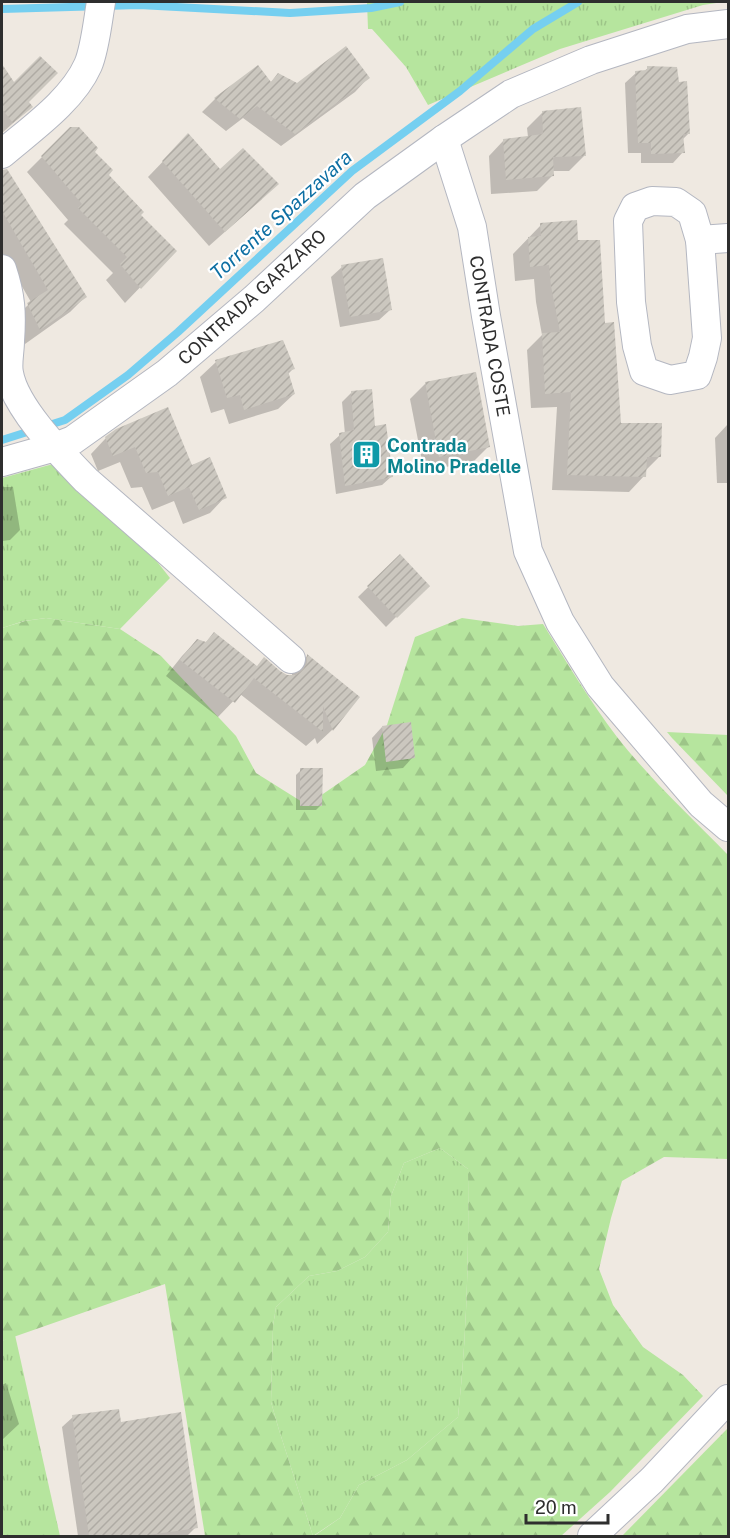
<svg xmlns="http://www.w3.org/2000/svg" width="730" height="1538" viewBox="0 0 730 1538" font-family="'Public Sans',sans-serif">
  <style>
    .grass { fill: url(#grass-tufts) }
    .forest { fill: url(#forest-firs) }
    .shadow { fill: #0003 }
    .lines { fill: none; stroke-linecap: round; stroke-linejoin: round }
    .stream { stroke: #75cff0; stroke-width: 8 }
    .building { fill: url(#building-hatch) }
    .minor-casing { stroke: #b4b7c1; stroke-width: 30 }
    .minor { stroke: #fff; stroke-width: 28 }
    .labels { text-anchor: middle; dominant-baseline: central; stroke-width: 4.5; stroke-linejoin: round; paint-order: stroke }
    .street-label { font-size: 18px; fill: #2e2e2e; stroke: #fff }
    .culture-label { font-size: 18px; font-weight: bold; fill: #0d838f; stroke: #fff; text-anchor: start }
    .water-label { font-size: 20px; font-style: italic; fill: #0d6fa3; stroke: #fff }
  </style>
  <defs>
    <pattern id="grass-tufts" width="24" height="20" patternUnits="userSpaceOnUse" patternTransform="scale(1.5)"><rect width="24" height="20" fill="#b6e59e"/><path d="M3 7l-1-3M5 7V3M7 7l1-3M15 17l-1-3M17 17v-4M19 17l1-3" fill="none" stroke="#9dc588"/></pattern>
    <pattern id="forest-firs" width="22" height="20" patternUnits="userSpaceOnUse" patternTransform="scale(1.5)"><rect width="22" height="20" fill="#b6e59e"/><path d="M5 1l3.5 6h-7zM16 11l3.5 6h-7z" fill="#9dc588"/></pattern>
    <pattern id="building-hatch" width="6" height="6" patternUnits="userSpaceOnUse" patternTransform="scale(1.5)"><rect width="6" height="6" fill="#cbc7bf"/><path d="M-1 1l2-2M0 6l6-6M5 7l2-2" fill="none" stroke="#afaba4"/></pattern>
  </defs>
  <rect width="100%" height="100%" fill="#efe9e1"/>
  <g class="grass">
    <polygon points="367,2 723,2 703,5 560,49 428,105 406,67 372,29 368,29"/>
    <polygon points="75,458 170,578 120,629 46,618 24,621 2,628 2,478"/>
    <path d="M440,1148L468,1169C469,1251 467,1335 458,1417L407,1460L359,1485L340,1518L313,1536L279,1430L271,1402L273,1326L276,1307L309,1276L337,1271L365,1257L388,1232L391,1196L404,1163Z"/>
    <polygon points="15,1335 60,1536 2,1536 2,1341"/>
  </g>
  <g class="forest">
    <path d="M46,618L120,629L161,656L236,736L256,773L307,805L365,765L387,725L415,637L462,618L518,626L543,624C567,663 590,701 617,737C650,779 691,817 728,855V1159L664,1157L622,1181L611,1218L599,1269L613,1305L643,1347L683,1375L703,1396L610,1492L561,1536H314L340,1518L359,1485L407,1460L458,1417C467,1335 469,1251 468,1169L440,1148L404,1163L391,1196L388,1232L365,1257L337,1271L309,1276L276,1307L273,1326L271,1402L279,1430L313,1536H205L165,1284L2,1341V628L25,621Z"/>
    <polygon points="667,732 728,735 728,796 672,738"/>
    <polygon points="728,1428 728,1536 622,1536"/>
  </g>
  <g class="shadow">
    <polygon points="258,67 270,83 278,75 297,85 368,78 355,92 281,146 243,118 226,131 202,112 215,99"/>
    <polygon points="648,68 689,133 682,140 683,152 673,163 641,163 641,153 628,153 625,83 636,73 643,72"/>
    <polygon points="11,80 31,107 2,133 2,87"/>
    <polygon points="543,112 585,155 569,171 552,171 553,175 537,191 491,194 489,156 504,140 528,137 527,128"/>
    <polygon points="71,128 93,152 107,175 139,215 175,251 125,303 106,280 113,273 64,224 68,220 27,172"/>
    <polygon points="173,151 262,199 209,246 148,177"/>
    <polygon points="2,171 6,171 85,297 70,312 25,344 13,320 31,302 2,252"/>
    <polygon points="541,225 577,242 604,325 620,425 659,457 645,471 644,476 629,492 552,490 557,407 531,408 527,350 542,335 536,302 534,279 515,281 513,254"/>
    <polygon points="342,267 390,310 379,320 340,327 331,277"/>
    <polygon points="216,362 293,369 288,374 294,394 278,409 229,424 224,409 211,413 200,377"/>
    <polygon points="425,384 489,446 473,462 424,471 410,399"/>
    <polygon points="352,392 374,428 392,476 382,485 336,494 330,444 340,435 345,434 342,402"/>
    <polygon points="728,424 728,483 717,483 715,438"/>
    <polygon points="117,431 191,467 225,497 210,513 183,524 174,501 152,510 142,487 131,488 120,462 98,471 91,454 106,438"/>
    <polygon points="2,487 13,487 20,530 10,540 2,541"/>
    <polygon points="400,556 428,585 386,627 358,597"/>
    <polygon points="214,634 256,667 287,677 292,676 292,671 307,656 358,697 332,730 317,744 315,738 306,746 240,694 218,717 166,676 182,656 197,640 205,643"/>
    <polygon points="382,727 413,757 403,768 376,771 372,738"/>
    <polygon points="301,770 321,805 316,810 296,810 296,775"/>
    <polygon points="6,1383 19,1424 2,1440 2,1385"/>
    <polygon points="73,1417 119,1423 196,1527 187,1536 78,1536 62,1427"/>
  </g>
  <g class="lines">
    <g class="stream">
      <polyline points="2,9 139,5 290,13 371,8 400,2"/>
      <polyline points="2,440 65,420 128,375 178,332 352,171 460,91 533,29 578,2"/>
    </g>
  </g>
  <g class="building">
    <polygon points="346,46 370,78 295,134 257,106 240,119 214,98 258,65 271,82 278,73 297,83"/>
    <polygon points="40,56 58,73 29,102 33,107 13,123 2,109 2,64 14,82"/>
    <polygon points="647,66 677,67 679,82 687,81 690,134 683,134 685,153 651,154 651,143 638,143 635,71 647,70"/>
    <polygon points="581,107 586,156 553,157 554,176 506,180 503,139 543,134 542,111"/>
    <polygon points="70,127 79,127 98,148 95,152 113,170 109,175 144,212 141,215 177,251 141,289 120,264 127,257 78,208 82,204 41,156"/>
    <polygon points="188,133 220,169 243,148 279,184 225,232 162,161"/>
    <polygon points="7,169 87,297 40,330 27,303 48,290 2,211 2,170"/>
    <polygon points="577,220 578,240 600,240 605,323 614,322 621,423 662,423 661,457 647,457 646,477 567,475 571,392 545,394 542,333 560,332 551,286 549,265 530,267 528,237 541,236 540,223"/>
    <polygon points="383,258 392,310 350,317 341,265"/>
    <polygon points="283,340 295,369 288,371 295,394 244,410 240,395 227,398 215,360"/>
    <polygon points="476,372 490,447 439,457 425,382"/>
    <polygon points="372,389 375,426 386,424 393,477 345,486 339,433 354,430 351,391"/>
    <polygon points="168,407 192,465 210,457 227,498 199,510 189,487 168,496 158,472 146,473 135,447 113,456 105,437 116,429"/>
    <polygon points="400,554 430,586 397,618 367,586"/>
    <polygon points="214,632 257,666 264,657 280,671 287,675 296,675 303,670 307,663 307,654 360,697 333,731 323,706 323,732 254,678 235,703 180,660 197,639 206,642"/>
    <polygon points="411,722 415,758 386,762 382,726"/>
    <polygon points="300,768 323,768 322,806 300,806"/>
    <polygon points="119,1409 121,1422 181,1412 198,1528 141,1536 89,1536 72,1415"/>
  </g>
  <g class="lines">
    <defs>
      <g id="minor">
        <polyline points="444,139 472,227 486,316 528,551 560,622 600,686 701,804 728,827"/>
        <path d="M2,154C31,129 72,101 88,65C95,49 98,19 101,2"/>
        <polygon points="652,201 676,202 692,213 700,240 707,338 703,357 697,375 670,380 644,371 637,346 631,302 628,221 635,207"/>
        <polyline points="700,240 728,238"/>
        <path d="M2,269C11,296 12,313 10,341C10,351 7,364 9,373C15,408 62,455 86,480L291,659"/>
        <polyline points="2,462 55,447 73,440 167,373 254,299 365,196 444,139 511,94 591,60 687,29 728,24"/>
        <polyline points="592,1536 652,1480 728,1399"/>
      </g>
    </defs>
    <use href="#minor" class="minor-casing"/>
    <use href="#minor" class="minor"/>
  </g>
  <defs>
    <symbol id="building-square" viewBox="-11 -11 22 22"><rect x="-9" y="-9" width="18" height="18" rx="4" fill="#0f9aa8" stroke="#fff"/><path d="M-4-6H4V6H1V3H-1V6H-4ZM-2.5-4.3h1.7v1.8h-1.7ZM.8-4.3h1.7v1.8H.8ZM-2.5-1h1.7V.8h-1.7ZM.8-1h1.7V.8H.8Z" fill="#fff"/></symbol>
  </defs>
  <g fill-rule="evenodd">
    <use href="#building-square" x="350" y="438" width="33" height="33"/>
  </g>
  <g class="labels">
    <g class="street-label">
      <text transform="translate(252 297) rotate(-42)">CONTRADA GARZARO</text>
      <text transform="translate(490 336) rotate(80)">CONTRADA COSTE</text>
    </g>
    <g class="culture-label">
      <text x="387" y="445">Contrada<tspan x="387" dy="21">Molino Pradelle</tspan></text>
    </g>
    <g class="water-label">
      <text transform="translate(281 215) rotate(-42)">Torrente Spazzavara</text>
    </g>
  </g>
  <rect width="730" height="1538" fill="none" stroke="#2e2e2e" stroke-width="6"/>
  <path d="M526 1514v9h82v-9" fill="none" stroke="#2e2e2e" stroke-width="3"/>
  <text x="535" y="1514" font-size="18" fill="#2e2e2e" stroke="#ffffff" stroke-width="4.5" paint-order="stroke">20 m</text>
</svg>
